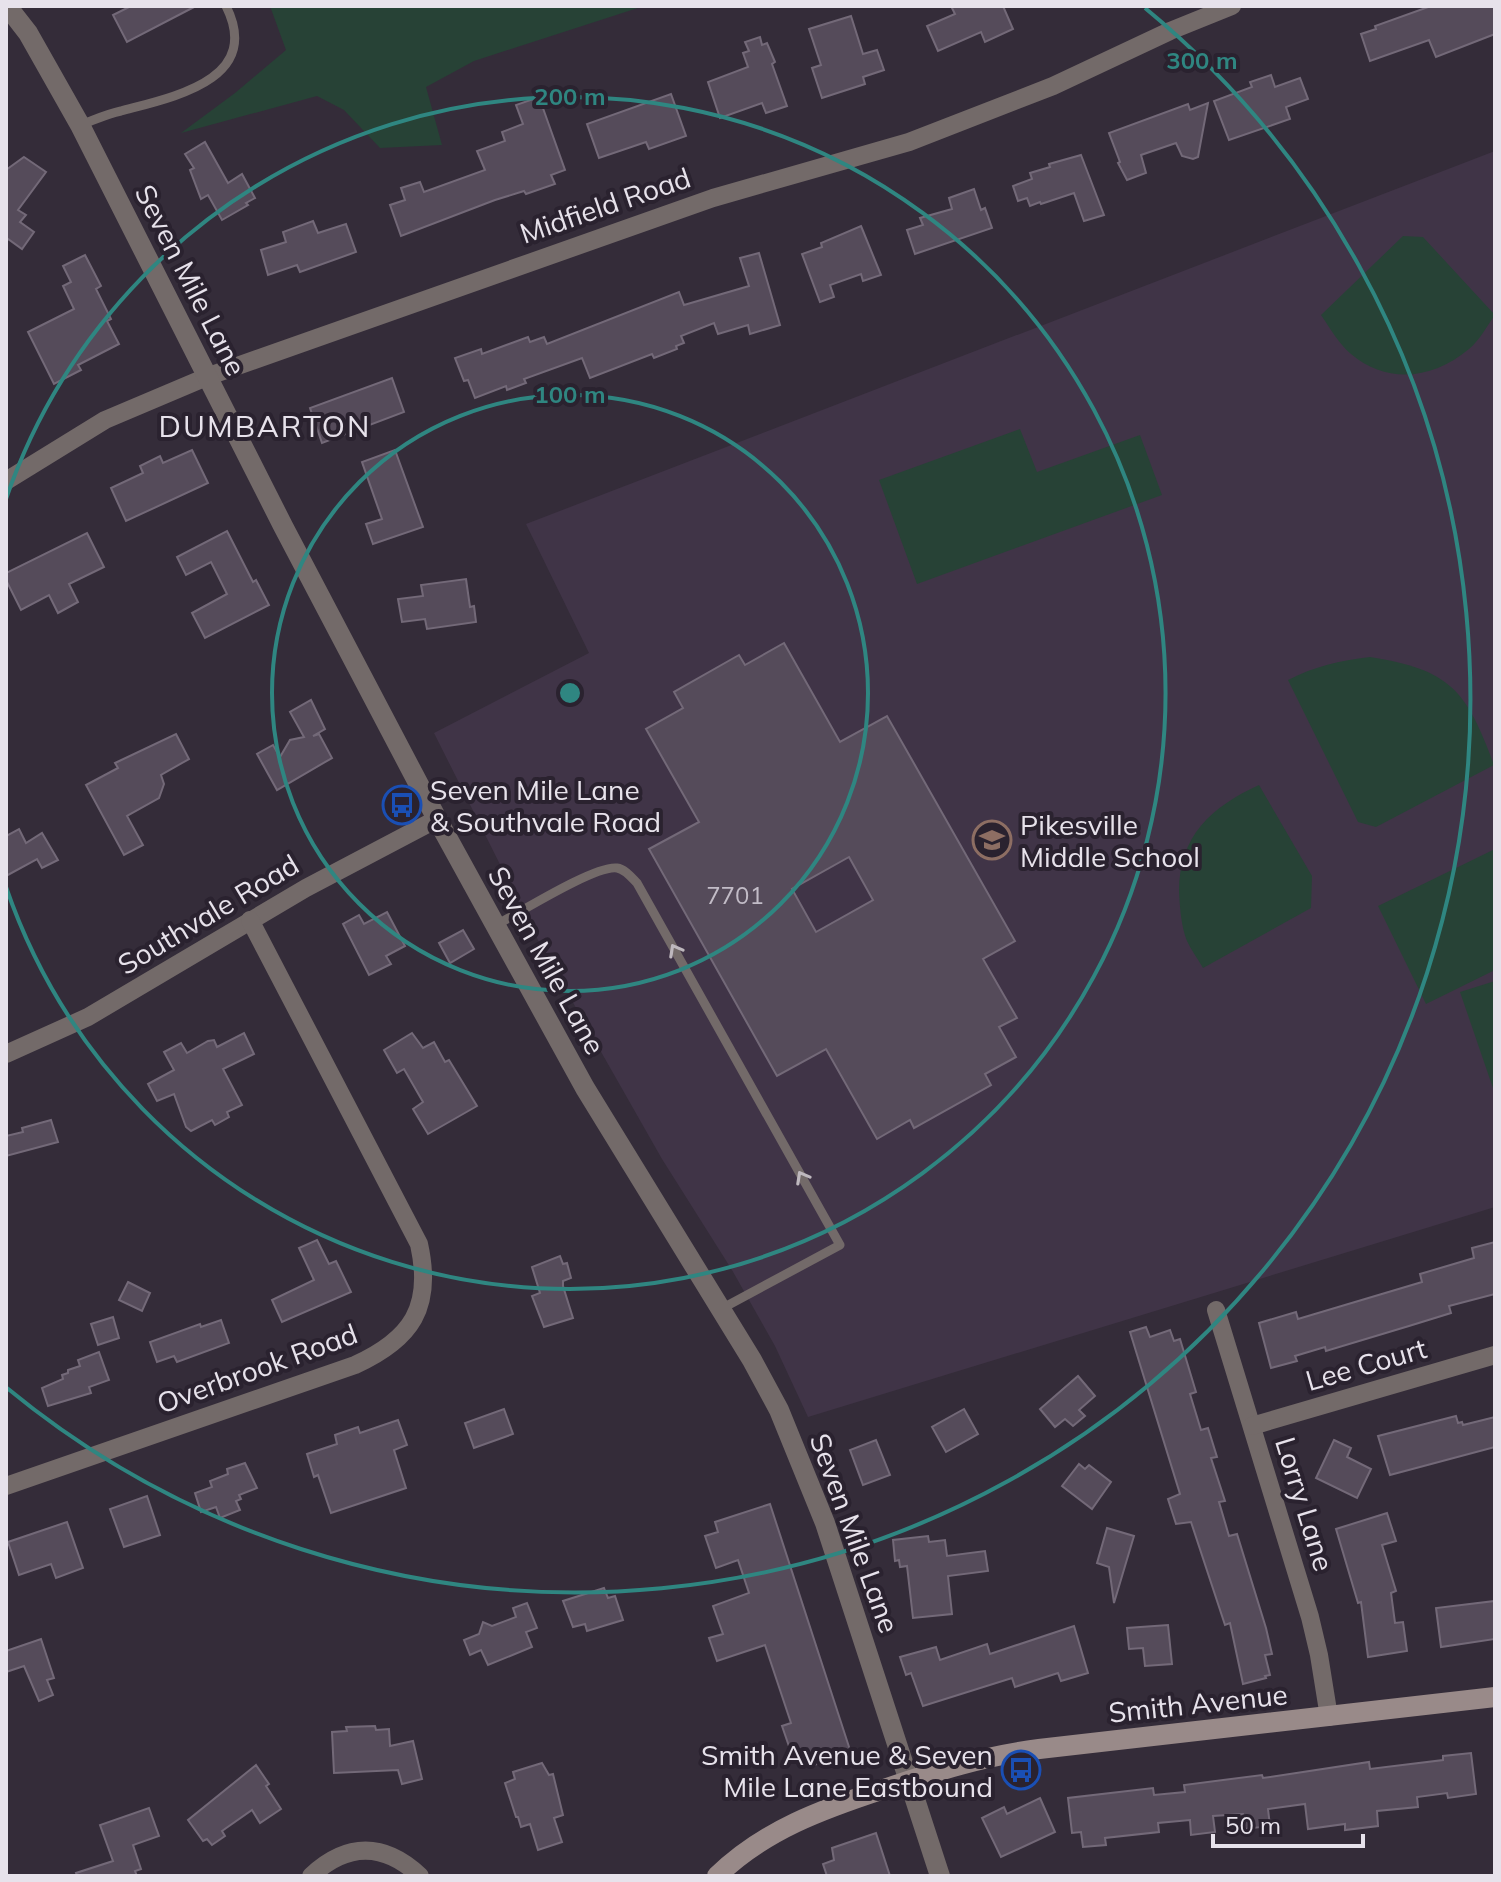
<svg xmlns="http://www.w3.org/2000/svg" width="1501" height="1882" viewBox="0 0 1501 1882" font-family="Mulish,sans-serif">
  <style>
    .built { fill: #403447 }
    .green { fill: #274236 }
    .building { fill: #554b5a; stroke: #736978; stroke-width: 2; fill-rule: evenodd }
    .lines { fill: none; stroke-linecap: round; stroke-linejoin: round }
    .service { stroke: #736a69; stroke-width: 9 }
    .minor { stroke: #736a69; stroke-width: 18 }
    .tertiary { stroke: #736a69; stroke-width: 20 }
    .secondary { stroke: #998a89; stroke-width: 20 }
    .oneway { stroke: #beb8be }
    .ring { fill: none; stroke: #2f8681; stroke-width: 4 }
    .labels { text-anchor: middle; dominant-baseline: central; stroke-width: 8; stroke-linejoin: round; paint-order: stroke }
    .number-label { font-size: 24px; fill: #c2bcc7 }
    .street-label { font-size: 28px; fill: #e7e2eb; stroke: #2a222f }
    .poi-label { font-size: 28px; fill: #e7e2eb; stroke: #2a222f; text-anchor: start }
    .neighbourhood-label { font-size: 30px; letter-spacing: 2px; fill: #e7e2eb; stroke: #2a222f }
    .centre { fill: #2f8681; stroke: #2a222f; stroke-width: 4 }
    .ring-label { font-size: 24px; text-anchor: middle; font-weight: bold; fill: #2f8681; stroke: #2a222f; stroke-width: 8; stroke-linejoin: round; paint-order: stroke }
  </style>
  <rect width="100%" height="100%" fill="#342c39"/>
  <polygon class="built" points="1495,151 1495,1207 808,1417 775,1346 732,1270 662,1159 542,948 434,733 589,653 526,524"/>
  <g class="green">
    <polygon points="270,6 644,6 474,61 426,87 442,145 380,148 344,110 317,96 181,133 235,93 286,50"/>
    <path d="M1403,236L1423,237L1495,315C1487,326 1479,341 1469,349C1433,379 1388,385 1351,354C1339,344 1330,328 1321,315Z"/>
    <polygon points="1020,429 1037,472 1140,435 1162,495 917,584 879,480"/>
    <path d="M1370,657C1451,670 1466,690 1494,765L1376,827L1358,822L1288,680C1315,666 1339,661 1370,657Z"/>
    <path d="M1259,785L1312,876L1311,908L1203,968C1198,959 1191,950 1187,941C1181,926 1180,908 1179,892C1179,836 1211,807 1259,785Z"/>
    <polygon points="1495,849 1495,970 1426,1004 1378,906"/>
    <polygon points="1495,981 1495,1094 1460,992"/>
  </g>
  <g class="building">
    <polygon points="131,6 196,6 127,42 113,15"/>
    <polygon points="951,6 1003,6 1013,29 985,42 981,32 938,51 927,26 955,14"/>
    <polygon points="1431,6 1495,6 1495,34 1436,57 1429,40 1370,61 1361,34 1376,29 1375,26"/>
    <polygon points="851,16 863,54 877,50 884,70 863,77 865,84 822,98 812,68 821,65 809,29"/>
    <polygon points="760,37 762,45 767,43 775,62 772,64 787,106 766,113 762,103 720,118 708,82 748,67 743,53 749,51 745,42"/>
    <polygon points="1271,75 1275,87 1300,78 1308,99 1286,107 1290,119 1229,140 1214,101 1252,87 1250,82"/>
    <polygon points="671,94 686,136 649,149 646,142 599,158 587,124"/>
    <polygon points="539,97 565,170 551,175 555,184 526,194 524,191 495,200 401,236 390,205 405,200 401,188 420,182 424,192 485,170 477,151 505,141 502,132 523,124 516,105"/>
    <polygon points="1208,103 1198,157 1193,159 1182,156 1176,143 1141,155 1146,173 1127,180 1118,163 1120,162 1109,133 1188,104 1190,110"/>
    <polygon points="205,142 228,183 242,174 255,198 246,203 248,205 222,220 208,195 201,199 190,170 194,168 185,154"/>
    <polygon points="1081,155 1104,215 1084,221 1074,193 1041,204 1040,202 1030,206 1027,198 1018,201 1013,186 1032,179 1030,173 1050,167 1049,164"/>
    <polygon points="24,157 46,172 18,210 26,215 20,222 34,232 22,249 8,239 6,242 6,170"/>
    <polygon points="974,189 981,210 985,208 992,228 915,254 907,230 923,225 920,218 952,209 949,198"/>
    <polygon points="313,221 318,233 346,224 356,252 300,272 297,265 268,275 261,250 286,242 283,232"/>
    <polygon points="861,226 881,275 863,281 861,274 830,285 834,297 820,302 802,254 822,247 821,243"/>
    <polygon points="759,253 780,325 750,334 748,325 718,334 714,323 681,336 684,343 676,346 677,349 654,358 652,354 590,378 582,358 524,379 526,383 507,390 506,386 475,398 468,380 464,381 455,358 481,349 482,354 528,337 530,342 544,337 547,344 679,292 684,305 749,286 740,258"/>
    <polygon points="85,255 101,286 96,289 111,319 107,321 119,344 78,365 81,370 54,384 28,332 74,309 63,286 71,282 63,266"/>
    <polygon points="392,378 404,412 322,443 310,408"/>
    <polygon points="192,450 208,483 126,521 111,488 143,473 140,466 160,456 163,463"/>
    <polygon points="395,450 423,527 373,544 366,524 382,519 362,462"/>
    <polygon points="227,531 253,582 256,580 269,605 205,638 192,613 227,594 211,562 186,575 177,557"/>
    <polygon points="87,533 104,567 69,584 78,602 58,613 49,595 21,610 6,580 6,573"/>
    <polygon points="466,579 470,607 474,606 476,622 427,629 425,619 402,622 398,599 423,596 421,585"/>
    <path d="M784,643L840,742L887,716L1015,941L983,959L1017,1018L999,1027L1016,1057L985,1074L991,1085L914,1128L910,1120L877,1139L826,1049L777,1076L649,849L699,822L646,729L683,708L674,692L739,655L745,665ZM849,857L873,900L816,932L792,889Z"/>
    <polygon points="311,700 325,729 313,736 319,734 332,758 277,790 257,754 273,745 280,757 290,740 304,737 290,712"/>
    <polygon points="176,734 189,759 161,775 164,784 159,798 127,816 143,845 124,855 86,785 118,768 115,763"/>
    <polygon points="19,829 26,843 42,833 58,860 42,868 37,859 6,876 6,836"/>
    <polygon points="387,912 405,946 386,956 391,964 369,975 343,924 359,915 364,924"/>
    <polygon points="463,930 474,949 450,963 439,943"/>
    <polygon points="244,1033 254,1054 223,1069 242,1105 227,1112 229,1117 215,1125 212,1120 191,1131 186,1127 174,1094 157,1101 148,1084 174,1070 164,1052 181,1043 187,1053 208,1041 214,1040 217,1047"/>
    <polygon points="412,1033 423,1048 434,1042 445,1062 449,1060 477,1106 428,1134 413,1109 423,1102 404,1069 397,1073 384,1050"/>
    <polygon points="51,1120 58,1142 6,1156 6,1136 23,1132 22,1128"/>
    <polygon points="317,1240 329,1264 336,1261 351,1292 282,1322 272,1300 314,1280 299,1248"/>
    <polygon points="1495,1242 1495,1294 1449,1306 1451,1313 1409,1326 1326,1351 1325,1347 1295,1356 1297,1361 1271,1368 1259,1323 1296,1312 1298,1319 1422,1282 1420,1274 1474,1258 1472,1248"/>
    <polygon points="560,1256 563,1264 567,1263 571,1278 563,1281 563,1286 573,1318 544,1327 532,1296 540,1293 532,1267"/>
    <polygon points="128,1282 150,1293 142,1311 119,1300"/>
    <polygon points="113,1317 119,1338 98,1345 91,1324"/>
    <polygon points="221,1320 229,1343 177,1362 174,1356 157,1362 150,1342 200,1324 201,1327"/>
    <polygon points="1146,1327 1150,1337 1170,1330 1174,1341 1180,1339 1196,1392 1190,1394 1201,1430 1208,1428 1217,1457 1211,1458 1225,1501 1219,1502 1229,1536 1237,1534 1266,1628 1272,1654 1265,1655 1270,1675 1265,1676 1266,1678 1243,1684 1230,1623 1225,1625 1191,1522 1176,1524 1168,1499 1180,1494 1130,1332"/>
    <polygon points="99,1352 109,1380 89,1387 91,1393 48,1406 42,1388 63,1379 62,1375 68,1373 68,1370 80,1366 78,1360"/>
    <polygon points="1078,1376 1095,1396 1079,1410 1085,1416 1073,1426 1065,1419 1055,1427 1040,1409"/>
    <polygon points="504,1409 513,1434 474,1448 465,1423"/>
    <polygon points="964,1409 978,1434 946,1452 932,1427"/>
    <polygon points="1456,1416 1458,1423 1462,1422 1463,1425 1495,1417 1495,1447 1390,1475 1378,1436"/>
    <polygon points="398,1420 407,1445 394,1450 406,1488 331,1513 318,1475 314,1477 307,1454 337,1444 335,1435 358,1427 360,1433"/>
    <polygon points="876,1440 890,1475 863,1485 850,1450"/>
    <polygon points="1334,1440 1351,1448 1347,1457 1371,1469 1357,1498 1316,1478"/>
    <polygon points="245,1463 257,1488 239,1495 241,1499 236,1501 240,1510 220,1518 216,1507 201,1512 195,1493 212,1487 210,1481 228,1474 227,1469"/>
    <polygon points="1079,1464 1085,1469 1089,1465 1111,1482 1092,1509 1062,1486"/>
    <polygon points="147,1496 160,1535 124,1547 110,1509"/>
    <polygon points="770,1504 851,1753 814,1765 808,1750 792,1755 782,1726 791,1723 765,1645 717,1661 709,1638 723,1634 713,1606 749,1593 738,1560 716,1568 705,1536 718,1532 715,1522"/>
    <polygon points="1387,1513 1396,1541 1382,1545 1396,1591 1391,1593 1395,1623 1403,1622 1407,1651 1368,1657 1361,1602 1358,1603 1336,1529"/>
    <polygon points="67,1522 83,1568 56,1578 51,1564 19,1575 8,1542"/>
    <polygon points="1107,1528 1134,1536 1114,1603 1109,1567 1097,1563"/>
    <polygon points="928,1536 929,1542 945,1540 947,1556 985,1551 988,1571 948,1576 952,1614 913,1618 907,1566 900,1567 899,1560 895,1561 893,1540"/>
    <polygon points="604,1588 608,1598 615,1596 623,1620 587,1631 585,1624 573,1627 563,1601"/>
    <polygon points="1495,1601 1495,1639 1441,1647 1436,1608"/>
    <polygon points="527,1603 537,1628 526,1632 532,1647 488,1665 481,1650 470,1655 464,1640 479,1634 483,1622 492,1626 516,1617 513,1608"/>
    <polygon points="1168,1625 1172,1664 1145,1666 1143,1648 1129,1649 1127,1628"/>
    <polygon points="1074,1626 1088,1673 1061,1681 1058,1673 1015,1687 1012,1678 923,1706 911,1673 906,1675 900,1657 936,1647 940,1660 987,1644 990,1654"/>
    <polygon points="41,1639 54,1678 47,1680 53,1695 39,1701 24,1666 6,1672 6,1651"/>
    <polygon points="375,1726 376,1730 389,1729 390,1746 413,1741 422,1779 402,1784 398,1770 334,1773 332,1732 347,1731 346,1727"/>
    <polygon points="1471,1753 1476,1794 1448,1798 1447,1793 1417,1797 1418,1807 1377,1811 1378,1826 1345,1830 1345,1824 1308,1829 1305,1804 1268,1809 1270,1826 1245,1829 1243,1814 1213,1816 1215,1832 1191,1835 1190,1820 1158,1823 1159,1832 1105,1838 1106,1845 1083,1847 1081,1832 1072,1833 1068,1798 1153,1788 1154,1795 1185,1792 1184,1785 1262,1775 1263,1778 1369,1762 1370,1769 1443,1760 1443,1756"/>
    <polygon points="542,1763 549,1775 553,1774 563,1815 554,1818 562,1842 538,1850 530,1824 521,1827 518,1817 516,1817 505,1783 515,1779 513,1772"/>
    <polygon points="256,1765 269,1784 266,1786 281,1809 260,1823 252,1810 222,1831 225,1836 212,1845 207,1839 203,1841 188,1820"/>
    <polygon points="1040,1798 1055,1832 1001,1857 982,1818 1004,1807 1007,1814"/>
    <polygon points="149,1808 159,1836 133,1845 141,1869 135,1871 137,1876 77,1876 76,1873 113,1861 100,1825"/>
    <polygon points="876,1833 890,1876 827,1876 823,1864 834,1860 832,1848"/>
  </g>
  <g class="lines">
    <g class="service">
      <path d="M80,125C94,120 107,114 121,111C173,97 263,80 226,6"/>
      <path d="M496,925C519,913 595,865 617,868C625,869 632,878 637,883L840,1245L721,1309"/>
    </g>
    <g class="minor">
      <polyline points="6,481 105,420 209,376 713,198 909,142 1053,86 1170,31 1232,6"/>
      <polyline points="6,1054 88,1017 306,888 437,819"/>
      <polyline points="1216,1310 1310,1617 1319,1655 1329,1717"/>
      <polyline points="1252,1426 1495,1355"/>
      <path d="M6,1486L355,1365C412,1339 433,1307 419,1244L250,920"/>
      <path d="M311,1876C347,1842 384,1842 420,1876"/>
    </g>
    <polyline class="tertiary" points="7,6 28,33 80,125 283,526 437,819 585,1088 752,1360 779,1410 825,1523 940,1876"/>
    <path class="secondary" d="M717,1876C764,1830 823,1809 884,1789C936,1771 985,1756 1039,1749L1495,1697"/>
  </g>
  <defs><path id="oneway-chevron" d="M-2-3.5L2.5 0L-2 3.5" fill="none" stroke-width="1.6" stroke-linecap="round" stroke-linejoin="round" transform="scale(2)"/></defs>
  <g class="oneway">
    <use href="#oneway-chevron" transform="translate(675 950) rotate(-119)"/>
    <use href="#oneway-chevron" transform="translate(802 1177) rotate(-119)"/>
  </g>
  <g class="ring">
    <circle cx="570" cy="693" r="298"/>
    <path d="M6 499A596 596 0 1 1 6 887"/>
    <path d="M1145 8A894 894 0 0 1 7 1388"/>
  </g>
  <defs>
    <symbol id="bus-ring" viewBox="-11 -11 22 22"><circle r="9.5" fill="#2a222f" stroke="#1a4fb4" stroke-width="1.5"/><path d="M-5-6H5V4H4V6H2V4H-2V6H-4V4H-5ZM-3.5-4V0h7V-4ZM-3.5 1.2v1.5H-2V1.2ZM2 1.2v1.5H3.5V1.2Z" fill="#1a4fb4"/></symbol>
    <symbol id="school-ring" viewBox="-11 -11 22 22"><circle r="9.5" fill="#2a222f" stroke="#8d6e63" stroke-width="1.5"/><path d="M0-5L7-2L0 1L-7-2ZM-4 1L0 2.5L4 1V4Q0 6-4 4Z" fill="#8d6e63"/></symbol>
  </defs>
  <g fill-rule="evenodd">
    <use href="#bus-ring" x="380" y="783" width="44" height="44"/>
    <use href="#school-ring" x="970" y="818" width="44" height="44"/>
    <use href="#bus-ring" x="999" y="1748" width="44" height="44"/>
  </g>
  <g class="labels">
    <g class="number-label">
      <text x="735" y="895">7701</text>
    </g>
    <g class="street-label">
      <text transform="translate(605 205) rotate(-19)">Midfield Road</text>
      <text transform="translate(191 280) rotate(63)">Seven Mile Lane</text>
      <text transform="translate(208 914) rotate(-31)">Southvale Road</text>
      <text transform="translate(547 960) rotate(61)">Seven Mile Lane</text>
      <text transform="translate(1366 1364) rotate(-16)">Lee Court</text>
      <text transform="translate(257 1368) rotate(-20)">Overbrook Road</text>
      <text transform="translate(1305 1504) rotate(73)">Lorry Lane</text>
      <text transform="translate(855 1533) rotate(70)">Seven Mile Lane</text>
      <text transform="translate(1198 1703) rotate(-6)">Smith Avenue</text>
    </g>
    <g class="poi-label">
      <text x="430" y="789">Seven Mile Lane<tspan x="430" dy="32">&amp; Southvale Road</tspan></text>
      <text x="1020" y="824">Pikesville<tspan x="1020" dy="32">Middle School</tspan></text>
      <text x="993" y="1754" text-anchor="end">Smith Avenue &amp; Seven<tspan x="993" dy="32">Mile Lane Eastbound</tspan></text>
    </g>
    <g class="neighbourhood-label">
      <text x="265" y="426">DUMBARTON</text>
    </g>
  </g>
  <circle cx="570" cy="693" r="12" class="centre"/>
  <g class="ring-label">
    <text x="1202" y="69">300 m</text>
    <text x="570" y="105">200 m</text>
    <text x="570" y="403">100 m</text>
  </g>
  <rect width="1501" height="1882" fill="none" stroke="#e7e2eb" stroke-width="16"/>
  <path d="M1213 1834v12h150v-12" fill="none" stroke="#e7e2eb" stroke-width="4"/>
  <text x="1225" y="1834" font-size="24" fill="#e7e2eb" stroke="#2a222f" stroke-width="6" paint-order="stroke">50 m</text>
</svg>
